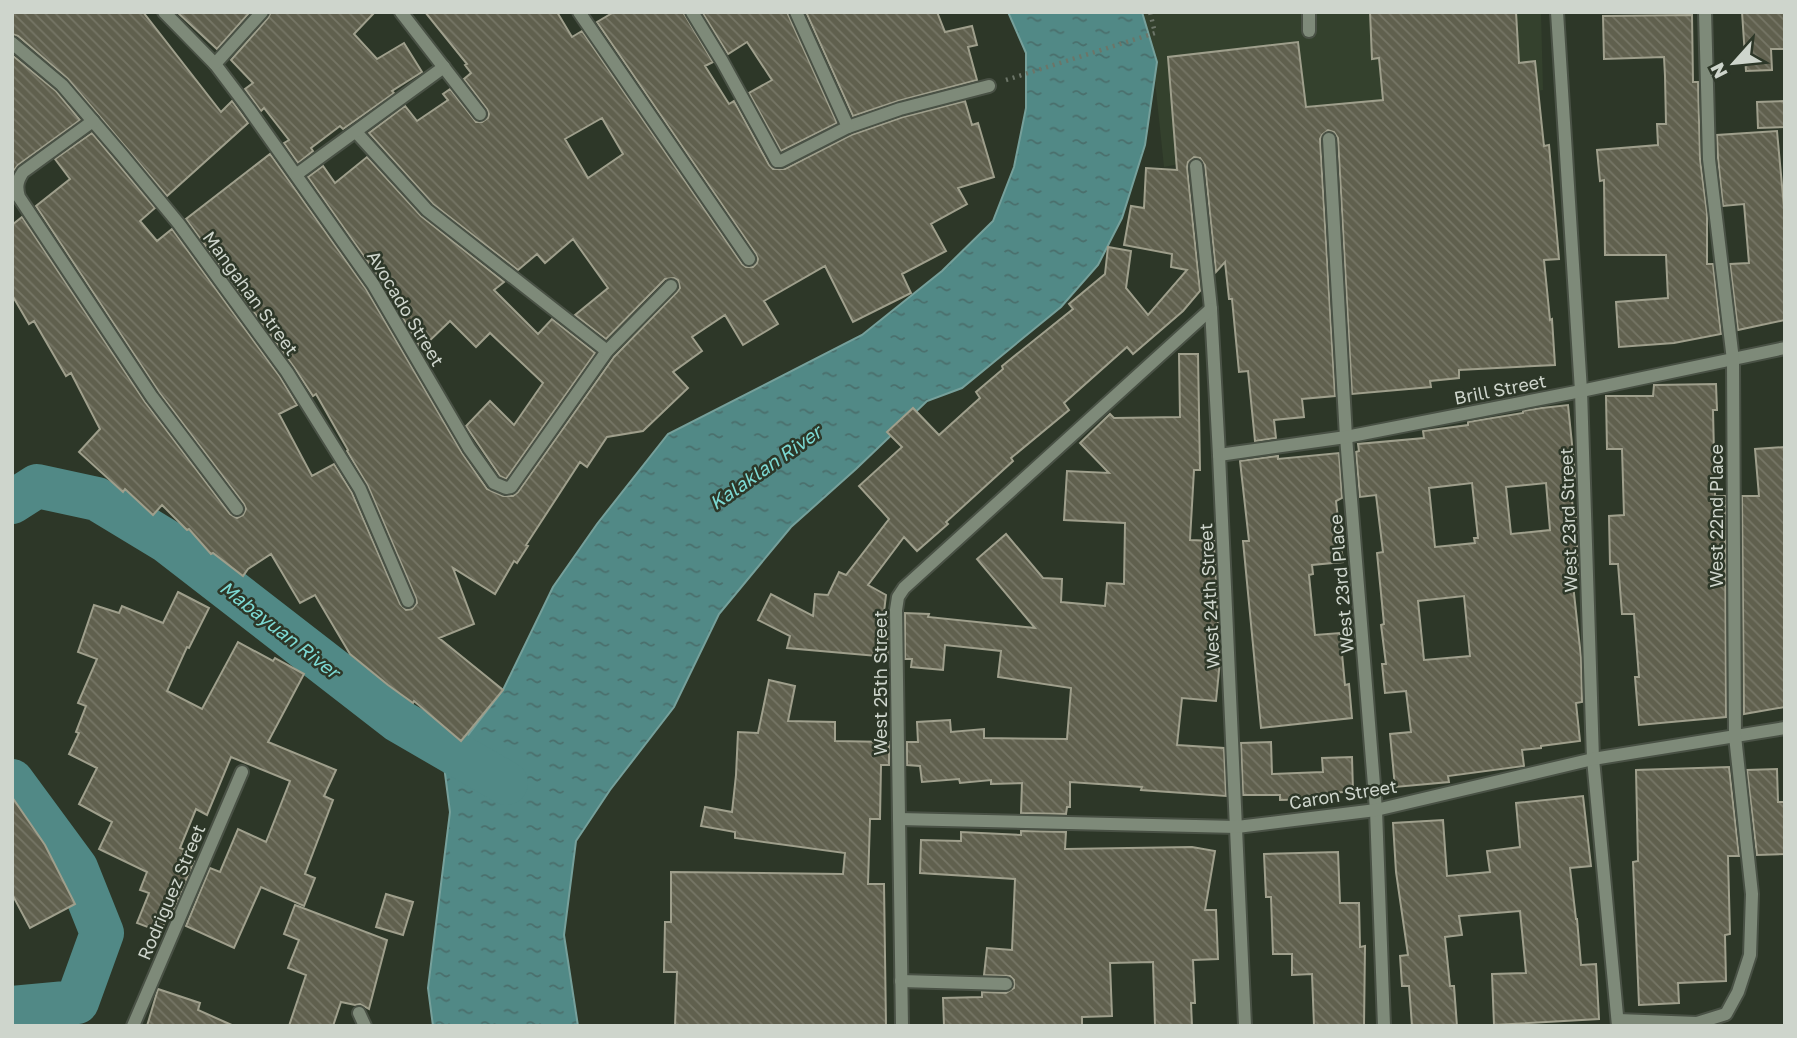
<svg xmlns="http://www.w3.org/2000/svg" width="1797" height="1038" viewBox="0 0 1797 1038" font-family="'Golos Text',sans-serif">
  <style>
    .built { fill: #34412d }
    .water { fill: url(#water-ripples); stroke: #76a09b; stroke-width: 2 }
    .lines { fill: none; stroke-linecap: round; stroke-linejoin: round }
    .river { stroke: #518986; stroke-width: 44 }
    .building { fill: url(#building-back-hatch); stroke: #9f9f8c; stroke-width: 2; fill-rule: evenodd }
    .minor-casing { stroke: #495145; stroke-width: 16 }
    .path { stroke: #6c7568; stroke-width: 4.5; stroke-dasharray: 2 5; stroke-linecap: butt }
    .minor { stroke: #7e8a79; stroke-width: 12 }
    .labels { text-anchor: middle; dominant-baseline: central; stroke-width: 5; stroke-linejoin: round; paint-order: stroke }
    .street-label { font-size: 18px; fill: #ced5cc; stroke: #2d3728 }
    .water-label { font-size: 19px; font-style: italic; fill: #7cd9d3; stroke: #2d3728 }
  </style>
  <defs>
    <pattern id="water-ripples" width="26" height="14" patternUnits="userSpaceOnUse" patternTransform="scale(1.75)"><rect width="26" height="14" fill="#518986"/><path d="M2 4q2-2 4 0t4 0M15 11q2-2 4 0t4 0" fill="none" stroke="#4a6f6c"/></pattern>
    <pattern id="building-back-hatch" width="6" height="6" patternUnits="userSpaceOnUse" patternTransform="scale(1.75)"><rect width="6" height="6" fill="#60604e"/><path d="M-1 5l2 2M0 0l6 6M5-1l2 2" fill="none" stroke="#767666"/></pattern>
  </defs>
  <rect width="100%" height="100%" fill="#2d3728"/>
  <polygon class="built" points="1137,12 1541,12 1543,90 1164,167 1154,71"/>
  <polygon class="water" points="1008,12 1142,12 1157,62 1145,145 1122,218 1098,265 1061,307 962,388 927,401 856,469 791,527 719,614 674,707 610,790 576,841 564,935 578,1026 433,1026 428,988 450,812 444,766 503,690 553,587 597,524 668,434 862,335 942,271 993,221 1014,167 1026,108 1026,53"/>
  <g class="lines">
    <g class="river">
      <polyline points="12,502 37,486 97,499 168,542 399,721 506,783"/>
      <polyline points="12,781 76,868 102,933 77,1002 12,1008"/>
    </g>
  </g>
  <g class="building">
    <polygon points="12,12 143,12 221,112 232,101 248,123 167,196 68,79 18,36 12,34"/>
    <polygon points="177,12 250,12 217,49"/>
    <polygon points="271,12 375,12 354,34 377,59 404,43 422,72 392,91 394,93 343,129 340,126 311,148 313,151 298,163 284,143 289,140 264,108 261,111 245,89 253,83 231,60 268,18"/>
    <path d="M425,12H557L572,37L582,31L742,264L746,267H753L757,263L758,259L756,254L597,22L614,12H683L713,62L705,66L729,104L734,101L769,165L773,169H785L851,135L903,117L965,101L972,125L978,123L994,177L958,188L967,204L931,224L946,251L902,274L911,293L853,322L825,266L764,301L778,324L743,345L725,315L692,337L702,351L673,372L688,388L643,431L607,437L587,467L580,462L526,545L528,546L517,563L514,561L495,594L453,568L474,624L439,638L503,690L461,741L414,701L413,703L388,685L350,654L315,595L300,603L271,554L248,569L243,576L213,553L211,554L189,529L187,530L162,505L153,515L125,489L123,492L79,452L100,429L71,373L66,376L34,321L29,324L12,295V225L22,217L145,402L230,514L237,518L243,515L246,509L244,504L159,392L36,206L70,179L55,159L92,133L155,208L140,221L157,241L172,229L280,377L297,405L279,414L312,476L334,464L352,493L400,604L406,610L412,609L417,603L416,598L368,486L347,451L348,450L316,394L313,396L294,367L186,219L270,154L366,289L462,453L487,489L503,496H513L518,492L614,357L677,292L680,288L678,280L674,278L665,279L606,339L575,315L608,288L573,239L545,263L537,254L518,270L433,204L369,133L405,106L417,121L448,100L443,94L450,89L476,122H482L488,118L489,114L487,109L464,79L471,73L465,65L467,64ZM602,118L623,154L588,178L565,139Z"/>
    <polygon points="702,12 787,12 837,123 781,151 749,93 772,80 747,42 728,54"/>
    <polygon points="806,12 937,12 945,32 972,26 977,45 968,47 977,80 898,101 853,116"/>
    <polygon points="1370,12 1516,12 1519,63 1535,61 1544,146 1549,145 1559,259 1544,260 1550,320 1552,319 1555,365 1459,370 1459,378 1430,381 1431,387 1352,394 1338,138 1334,132 1328,130 1322,135 1320,139 1335,396 1302,399 1304,417 1274,420 1276,438 1255,441 1248,371 1239,372 1232,299 1229,299 1225,262 1216,272 1205,165 1200,158 1194,157 1188,162 1187,167 1200,291 1183,311 1133,354 1127,347 1064,403 1069,410 1011,458 1013,461 946,522 948,524 917,551 904,537 868,585 886,595 884,612 887,612 888,657 787,648 790,636 758,620 771,594 813,616 815,594 828,595 839,572 846,575 889,519 859,486 902,447 887,432 913,408 939,435 980,398 976,392 1003,369 1002,366 1073,309 1069,304 1105,274 1108,247 1131,251 1126,288 1148,315 1187,270 1171,267 1172,254 1124,245 1131,206 1144,208 1146,168 1177,170 1168,57 1298,42 1306,107 1383,100 1379,58 1372,59"/>
    <polygon points="1742,12 1785,12 1785,49 1771,49 1772,70 1746,71"/>
    <polygon points="1692,15 1693,82 1698,82 1700,159 1707,213 1707,264 1713,264 1721,334 1674,343 1619,347 1616,302 1668,298 1666,255 1605,255 1604,180 1600,181 1597,150 1658,145 1657,124 1666,124 1665,76 1664,57 1604,59 1603,16"/>
    <polygon points="12,55 56,91 80,120 18,165 12,173"/>
    <polygon points="1785,101 1785,127 1758,128 1757,102"/>
    <polygon points="1777,131 1785,218 1785,320 1738,330 1730,264 1749,263 1744,204 1723,206 1718,158 1717,135"/>
    <polygon points="367,157 421,216 504,282 494,290 538,334 552,319 595,353 506,479 500,476 466,426 490,401 514,425 543,383 490,333 476,347 450,321 421,349 380,279 308,177 323,166 335,183"/>
    <polygon points="1179,354 1198,354 1200,470 1194,470 1190,540 1214,541 1220,661 1216,701 1182,698 1177,745 1224,748 1226,796 1141,790 1142,787 1070,782 1070,807 1067,807 1066,814 1021,813 1022,783 991,784 991,780 960,783 959,779 922,782 920,766 907,765 907,742 918,742 917,722 950,720 951,732 984,729 984,738 1067,739 1071,688 998,677 1001,651 945,645 943,670 911,667 912,659 905,659 905,613 929,614 928,617 1035,628 977,559 1006,534 1043,578 1062,579 1061,602 1105,606 1107,583 1124,584 1125,523 1064,520 1067,471 1109,473 1080,443 1110,414 1114,418 1180,417"/>
    <polygon points="1716,384 1717,410 1713,410 1715,496 1725,496 1726,717 1639,725 1635,677 1639,677 1634,614 1622,614 1618,564 1610,564 1609,516 1624,515 1622,449 1607,449 1606,396 1653,396 1654,385"/>
    <path d="M1568,405L1575,473V480L1570,481L1574,519L1576,518L1578,574L1572,575L1581,657L1582,702L1576,703L1580,741L1541,746V748L1522,750L1524,766L1448,776L1449,782L1395,787L1390,734L1411,732L1406,691L1385,693L1382,664H1386L1381,625L1384,624L1377,553L1383,552L1376,495L1360,497L1356,452L1359,451L1358,444L1424,438L1423,431L1468,425V422L1523,413V411L1542,408ZM1472,483L1478,538H1474L1475,543L1435,547L1429,488ZM1546,483L1550,530L1511,534L1506,487ZM1464,596L1470,656L1424,660L1418,601Z"/>
    <polygon points="1785,447 1785,707 1744,714 1742,496 1759,496 1755,449"/>
    <polygon points="1339,453 1342,498 1336,501 1343,562 1312,565 1313,574 1309,575 1315,635 1340,633 1345,685 1349,684 1352,718 1261,728 1243,541 1249,541 1240,461 1278,456 1278,459"/>
    <polygon points="178,592 209,608 189,648 187,647 167,691 202,709 238,642 273,661 275,658 304,674 268,742 336,770 324,796 333,800 305,874 315,878 304,906 261,887 234,948 186,926 210,868 220,872 238,829 266,842 290,781 231,757 207,815 196,809 180,848 185,850 182,855 194,861 170,918 167,917 161,932 137,923 149,893 140,890 147,872 99,849 112,822 79,804 97,768 69,754 79,733 76,732 86,706 78,703 97,659 78,652 94,605 119,613 122,606 163,623"/>
    <polygon points="769,680 795,686 788,721 835,722 835,741 889,742 889,765 881,765 880,819 870,819 868,884 884,884 886,1026 675,1026 677,972 664,972 665,922 671,922 671,872 843,874 845,853 735,838 735,832 701,826 705,807 732,812 736,775 738,732 758,733"/>
    <polygon points="1271,742 1272,774 1323,772 1322,758 1352,757 1353,791 1322,794 1322,796 1319,796 1319,799 1280,800 1280,795 1243,795 1241,743"/>
    <polygon points="1729,767 1739,856 1728,856 1730,934 1725,935 1726,981 1678,983 1679,1003 1639,1005 1633,862 1638,861 1636,770"/>
    <polygon points="1777,769 1778,802 1785,802 1785,854 1757,855 1747,770"/>
    <polygon points="1583,796 1591,866 1570,868 1576,919 1577,919 1581,965 1596,964 1599,1019 1494,1025 1492,974 1526,973 1520,911 1459,916 1462,935 1445,937 1450,986 1454,986 1457,1026 1412,1026 1409,986 1402,986 1400,956 1408,955 1396,872 1393,823 1443,820 1447,876 1490,872 1487,851 1520,847 1516,803"/>
    <polygon points="12,797 45,845 75,904 30,928 12,894"/>
    <polygon points="1021,831 1066,832 1065,849 1192,847 1215,851 1205,910 1216,910 1218,959 1193,960 1195,1003 1191,1003 1192,1026 1155,1026 1153,962 1110,963 1112,1016 1082,1017 1082,1026 944,1026 943,998 982,997 982,992 1006,993 1014,988 1014,980 1010,976 984,975 987,948 1012,950 1015,879 920,873 921,840 961,841 961,832 1021,835"/>
    <polygon points="1338,852 1340,903 1359,903 1360,947 1365,946 1364,1026 1314,1026 1312,974 1292,975 1292,954 1273,954 1271,897 1266,897 1264,854"/>
    <polygon points="386,894 413,902 403,935 376,927"/>
    <polygon points="295,905 387,940 369,1009 360,1004 355,1005 341,1002 333,1026 289,1026 306,975 288,968 299,940 284,934"/>
    <polygon points="158,989 200,1003 198,1010 234,1026 147,1026"/>
  </g>
  <g class="lines">
    <defs>
      <g id="minor">
        <polyline points="164,12 215,64 249,109 373,284 469,448 494,483 506,488 511,487 607,351 671,286"/>
        <polyline points="401,12 480,114"/>
        <polyline points="579,12 749,259"/>
        <polyline points="692,12 722,61 777,161 781,161 848,127 900,109 989,86"/>
        <polyline points="796,12 848,127"/>
        <polyline points="1309,12 1309,31"/>
        <polyline points="1557,12 1581,391 1593,759 1618,1026"/>
        <polyline points="12,43 62,85 122,155 179,224 287,372 360,489 408,601"/>
        <polyline points="215,64 262,12"/>
        <path d="M93,121L23,172C17,181 16,187 19,197L152,397L237,509"/>
        <polyline points="356,132 427,210 607,351"/>
        <polyline points="1329,139 1346,437 1376,810 1384,1026"/>
        <polyline points="1196,166 1211,309 1219,455 1245,1026"/>
        <polyline points="297,174 444,67"/>
        <polyline points="1219,455 1346,437 1581,391 1785,348"/>
        <polyline points="899,819 1237,827 1376,810 1593,759 1785,728"/>
        <polyline points="901,981 1006,984"/>
        <polyline points="359,1013 365,1026"/>
        <polyline points="1618,1020 1697,1023 1726,1014 1738,992 1750,955 1752,894 1735,736 1733,360 1709,159 1705,12"/>
        <polyline points="133,1026 242,772"/>
        <polyline points="902,1026 896,610 898,597 904,588 1211,309"/>
      </g>
    </defs>
    <use href="#minor" class="minor-casing"/>
    <polyline class="path" points="1006,80 1155,33 1150,12"/>
    <use href="#minor" class="minor"/>
  </g>
  <g class="labels">
    <g class="street-label">
      <text transform="translate(251 293) rotate(54)">Mangahan Street</text>
      <text transform="translate(406 308) rotate(59)">Avocado Street</text>
      <text transform="translate(1500 389) rotate(-11)">Brill Street</text>
      <text transform="translate(1716 516) rotate(-90)">West 22nd Place</text>
      <text transform="translate(1568 520) rotate(-92)">West 23rd Street</text>
      <text transform="translate(1341 584) rotate(-95)">West 23rd Place</text>
      <text transform="translate(1209 596) rotate(-93)">West 24th Street</text>
      <text transform="translate(880 683) rotate(-90)">West 25th Street</text>
      <text transform="translate(1343 794) rotate(-9)">Caron Street</text>
      <text transform="translate(171 892) rotate(-67)">Rodriguez Street</text>
    </g>
    <g class="water-label">
      <text transform="translate(765 467) rotate(-35)">Kalaklan River</text>
      <text transform="translate(280 629) rotate(38)">Mabayuan River</text>
    </g>
  </g>
  <rect width="1797" height="1038" fill="none" stroke="#ced5cc" stroke-width="28"/>
  <g transform="translate(1734 63) rotate(243)" stroke="#2d3728" stroke-width="5" paint-order="stroke">
  <path d="M0-5L12 26L0 18L-12 26Z" fill="#ced5cc"/>
  <text y="-10" font-size="19" font-weight="bold" text-anchor="middle" fill="#ced5cc">N</text>
  </g>
</svg>
